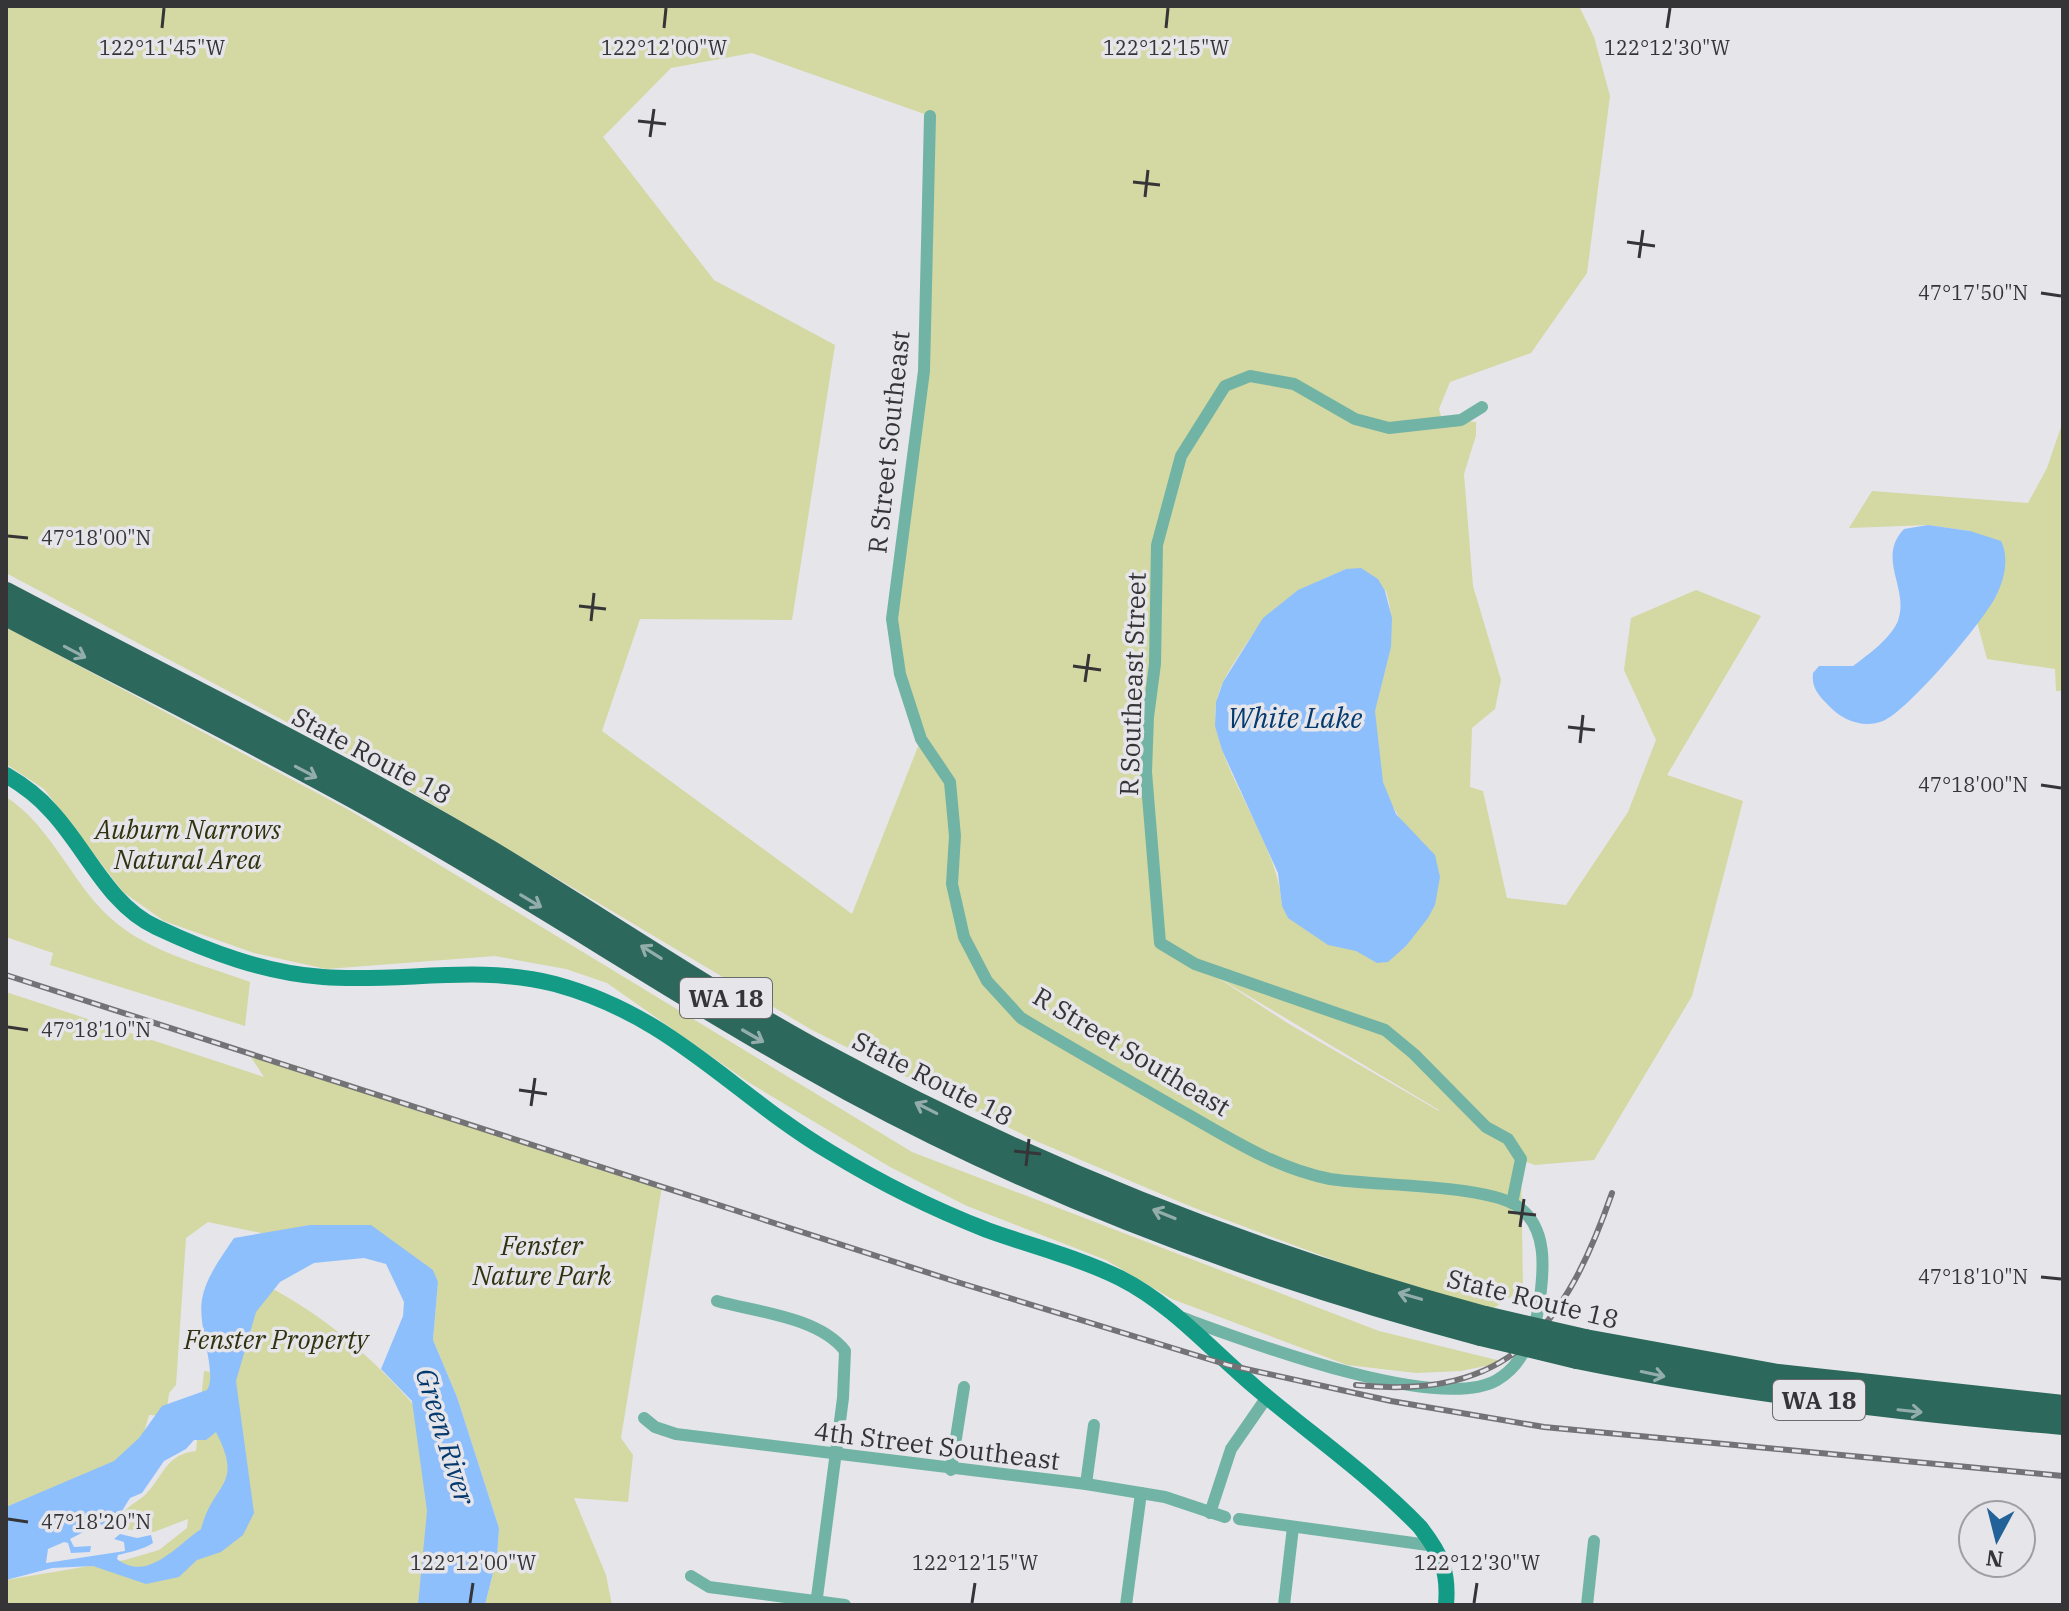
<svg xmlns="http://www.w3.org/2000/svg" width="2069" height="1611" viewBox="0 0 2069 1611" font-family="'IBM Plex Serif',serif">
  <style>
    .green { fill: #d4d8a2; fill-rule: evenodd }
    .water { fill: #8ebffd; fill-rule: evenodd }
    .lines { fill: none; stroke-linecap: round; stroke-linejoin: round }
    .minor { stroke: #71b4a5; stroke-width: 12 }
    .secondary { stroke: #149b85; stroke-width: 16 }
    .motorway { stroke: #2d685c; stroke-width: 22 }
    .rail-casing { stroke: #737275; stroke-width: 6 }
    .rail { stroke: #e6e5ea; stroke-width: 3; stroke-dasharray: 9; stroke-linecap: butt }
    .motorway-bridge { stroke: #2d685c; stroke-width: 22 }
    .oneway { stroke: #93adaa }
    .ticks { fill: none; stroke: #353537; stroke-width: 3 }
    .labels { text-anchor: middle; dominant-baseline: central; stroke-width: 7; stroke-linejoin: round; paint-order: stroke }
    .shield { fill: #e6e5ea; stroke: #6a6a6d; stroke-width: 2 }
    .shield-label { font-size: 24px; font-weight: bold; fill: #353537 }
    .street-label { font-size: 26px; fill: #353537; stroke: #e6e5ea }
    .park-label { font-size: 26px; font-style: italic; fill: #31320f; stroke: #e6e5ea }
    .water-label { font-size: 28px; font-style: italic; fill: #053a6f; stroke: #e6e5ea }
    .ticks-label { font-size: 20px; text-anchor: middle; fill: #353537; stroke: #e6e5ea; stroke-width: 7; stroke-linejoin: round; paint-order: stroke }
  </style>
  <rect width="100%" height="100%" fill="#e6e5ea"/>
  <g class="green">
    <path d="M6,6H1579L1594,37L1610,96L1587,273L1531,353L1450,382L1439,409L1442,419L1476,422V435L1464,474L1473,586L1501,680L1495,709L1472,728L1470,787L1483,791L1507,898L1566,905L1628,812L1656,740L1624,670L1631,618L1696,590L1761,616L1667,775L1743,801L1692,996L1594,1160L1535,1165L1521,1160L1523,1289L1492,1309L1371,1274L1192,1207L1036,1141L812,1030L358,760L6,573ZM752,53L930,116L924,371L892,619L921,739L852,914L602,731L640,619L792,620L835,345L714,280L603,137L671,68ZM1346,569L1386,591C1402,639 1374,672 1375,718C1376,743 1378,774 1388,797C1393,809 1401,818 1406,830C1417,854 1426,880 1435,905L1406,946L1377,962L1282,906C1278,837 1207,759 1216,704C1219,686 1229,670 1239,655C1273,602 1290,594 1346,569ZM1212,974L1439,1110V1111L1289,1024Z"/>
    <polygon points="2063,421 2063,691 2056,691 2055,669 1987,659 1977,622 1996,596 2005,564 1970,531 1928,525 1849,528 1872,491 2028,503 2047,468"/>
    <polygon points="6,627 349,810 912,1152 1379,1331 1505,1362 1461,1371 1416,1373 1347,1365 1172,1299 1106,1260 967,1206 890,1167 748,1082 607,983 566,969 495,956 326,969 254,953 164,921 123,892 44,789 6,764"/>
    <path d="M6,797C48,824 68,874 102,910C141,951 199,963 250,982L245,1026L50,965L53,953L6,937Z"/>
    <polygon points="6,992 264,1077 247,1051 662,1186 621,1438 633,1455 628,1502 574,1498 606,1575 612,1605 485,1605 497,1557 499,1528 457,1397 433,1340 438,1282 310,1225 266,1234 208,1222 186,1238 176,1385 169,1393 166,1416 149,1415 143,1436 132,1453 48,1504 47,1490 6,1507"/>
    <path d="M265,1285C333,1319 389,1373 436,1431L430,1605H6V1580L125,1560L159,1550L187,1528L188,1519L154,1532L123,1529L119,1524C122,1508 133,1505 144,1496C163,1478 165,1454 196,1451L204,1371L226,1374Z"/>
  </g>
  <g class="water">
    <path d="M1928,525L1970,531L2001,541C2009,557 2005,578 1997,594C1986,619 1907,712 1883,721C1863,729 1842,720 1828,705C1819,696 1811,687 1813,673L1819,666H1853C1868,655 1890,639 1898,621C1910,589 1876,558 1904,529Z"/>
    <polygon points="1361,568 1378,579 1385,591 1392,618 1391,647 1375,711 1383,782 1396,814 1435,855 1440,877 1435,905 1428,918 1406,946 1388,962 1377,963 1356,951 1328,945 1288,918 1282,906 1278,873 1222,750 1215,726 1216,702 1223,682 1263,618 1298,590 1346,569"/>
    <path d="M310,1225H371L433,1270L438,1282L433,1340L457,1397L499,1528L497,1557L485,1605H418L427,1511L412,1401L381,1369L403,1316L404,1302L386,1264L364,1258L314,1263L280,1282L256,1312L236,1381L254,1513L243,1535L221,1552L197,1560L179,1577L146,1584L93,1566L52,1568L6,1580V1507L114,1461L139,1438L162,1406L207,1390C218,1374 197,1327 202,1299C206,1277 222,1256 234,1238ZM216,1432C244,1487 214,1480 201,1529C177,1545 148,1583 117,1559L118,1555C130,1552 142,1550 153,1543L151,1535L137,1538L120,1534L114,1539L124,1542L125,1551L46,1563L48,1549L64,1542L68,1543L71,1553L90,1552L91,1546L74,1547L70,1539L97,1525L114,1524L130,1498L142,1493L164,1461L186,1449L194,1440H206Z"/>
  </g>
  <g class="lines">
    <g class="minor">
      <path d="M930,116L924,371L892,619L900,674L921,739L950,782L955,836L952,884L964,937L987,981L1021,1018C1073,1049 1126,1079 1178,1109C1228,1137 1274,1168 1330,1179C1373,1186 1490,1184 1520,1208C1547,1229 1544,1267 1540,1298C1536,1329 1526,1363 1497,1380C1438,1414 1246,1341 1183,1318"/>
      <polyline points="1482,407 1461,420 1389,428 1355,419 1294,384 1250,376 1225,386 1181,456 1157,545 1155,664 1148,717 1146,772 1160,943 1195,964 1385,1030 1414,1054 1486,1127 1508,1139 1521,1159 1512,1203"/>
      <path d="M717,1301C756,1312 819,1317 845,1351L843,1398L816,1605"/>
      <polyline points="644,1418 655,1427 676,1434 1086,1484 1165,1497 1225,1517"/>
      <polyline points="951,1470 964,1387"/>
      <polyline points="1086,1484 1094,1425"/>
      <polyline points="1210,1513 1231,1449 1267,1397"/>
      <polyline points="1239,1519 1435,1546"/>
      <polyline points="691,1576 709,1587 845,1605"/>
      <polyline points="1126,1605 1141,1493"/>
      <polyline points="1284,1605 1293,1527"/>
      <polyline points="1587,1605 1594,1541"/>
    </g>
    <path class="secondary" d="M6,775C23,785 38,796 51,811C86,848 108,905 156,927C209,952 265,973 323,977C401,983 477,964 555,984C673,1016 731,1093 830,1152C879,1182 933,1209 987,1230C1031,1246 1077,1257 1120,1278C1173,1305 1210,1349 1255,1387C1309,1433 1371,1476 1420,1527C1441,1554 1449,1571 1446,1605"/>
    <g class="motorway">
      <path d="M6,593C167,678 333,758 490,851C601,918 709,992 823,1054C1034,1168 1254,1255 1485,1317"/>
      <path d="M6,615C135,683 267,748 394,820C548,906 694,1006 849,1090C1049,1198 1262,1277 1481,1335"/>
      <polyline points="1585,1340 1778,1375 2063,1406"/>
      <path d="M1577,1358C1738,1391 1899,1410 2063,1424"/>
    </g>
    <defs>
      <g id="rail">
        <polyline points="6,975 957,1282 1228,1365 1391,1401 1544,1427 2063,1476"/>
        <path d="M1356,1385C1510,1401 1565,1327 1612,1193"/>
      </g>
    </defs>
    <use href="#rail" class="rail-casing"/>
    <use href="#rail" class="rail"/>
    <g class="motorway-bridge">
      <polyline points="1485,1317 1585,1340"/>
      <polyline points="1481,1335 1577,1358"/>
    </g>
  </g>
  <defs><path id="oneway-shaft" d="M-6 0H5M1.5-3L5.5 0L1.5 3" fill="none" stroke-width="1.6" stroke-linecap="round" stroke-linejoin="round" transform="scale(2)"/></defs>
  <g class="oneway">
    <use href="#oneway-shaft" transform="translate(75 652) rotate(28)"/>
    <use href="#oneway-shaft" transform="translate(306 772) rotate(28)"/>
    <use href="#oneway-shaft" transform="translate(531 901) rotate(31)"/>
    <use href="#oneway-shaft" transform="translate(651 952) rotate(-148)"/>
    <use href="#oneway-shaft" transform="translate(753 1036) rotate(30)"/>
    <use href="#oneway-shaft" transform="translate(926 1108) rotate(-153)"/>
    <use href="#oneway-shaft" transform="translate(1164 1214) rotate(-158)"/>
    <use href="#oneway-shaft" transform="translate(1410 1296) rotate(-164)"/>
    <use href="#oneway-shaft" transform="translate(1653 1374) rotate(12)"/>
    <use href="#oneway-shaft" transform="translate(1910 1411) rotate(6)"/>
  </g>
  <path class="ticks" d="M162,28L164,8M664,28L666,8M1166,28L1168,8M1667,28L1670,8M638,121L666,124M650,137L654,109M1133,182L1160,185M1145,197L1148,170M1627,242L1655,246M1639,258L1643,230M2041,293L2061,296M8,536L28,538M579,606L606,609M591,621L594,593M1073,666L1101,670M1085,682L1089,654M1568,727L1595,730M1580,743L1583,715M2041,785L2061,788M8,1027L28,1030M519,1090L547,1094M531,1106L535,1078M1014,1151L1041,1154M1026,1166L1029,1139M1508,1212L1536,1215M1520,1227L1524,1199M2041,1277L2061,1279M8,1519L28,1522M470,1603L473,1583M972,1603L975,1583M1474,1603L1477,1583"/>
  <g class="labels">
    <g class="shield">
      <rect x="680" y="978" width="92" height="40" rx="6"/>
      <rect x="1773" y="1380" width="92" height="40" rx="6"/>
    </g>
    <g class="shield-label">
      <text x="726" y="998">WA 18</text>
      <text x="1819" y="1400">WA 18</text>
    </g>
    <g class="street-label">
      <text transform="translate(888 442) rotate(-84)">R Street Southeast</text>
      <text transform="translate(1132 684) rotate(-88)">R Southeast Street</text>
      <text transform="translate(372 755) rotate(28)">State Route 18</text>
      <text transform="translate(1132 1051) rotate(31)">R Street Southeast</text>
      <text transform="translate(933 1078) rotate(27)">State Route 18</text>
      <text transform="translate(1533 1298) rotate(14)">State Route 18</text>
      <text transform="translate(937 1445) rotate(7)">4th Street Southeast</text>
    </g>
    <g class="park-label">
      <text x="188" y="829">Auburn Narrows<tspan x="188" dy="30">Natural Area</tspan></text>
      <text x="542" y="1245">Fenster<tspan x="542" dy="30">Nature Park</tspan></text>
      <text x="276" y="1339">Fenster Property</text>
    </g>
    <g class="water-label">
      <text x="1295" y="717">White Lake</text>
      <text transform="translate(446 1436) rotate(73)">Green River</text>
    </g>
  </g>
  <g class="ticks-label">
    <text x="162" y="55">122°11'45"W</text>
    <text x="664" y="55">122°12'00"W</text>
    <text x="1166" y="55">122°12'15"W</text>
    <text x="1667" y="55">122°12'30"W</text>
    <text x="1973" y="300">47°17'50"N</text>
    <text x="96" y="545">47°18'00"N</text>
    <text x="1973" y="792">47°18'00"N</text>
    <text x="96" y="1037">47°18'10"N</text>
    <text x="1973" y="1284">47°18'10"N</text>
    <text x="96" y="1529">47°18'20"N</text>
    <text x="473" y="1570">122°12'00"W</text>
    <text x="975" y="1570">122°12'15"W</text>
    <text x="1477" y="1570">122°12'30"W</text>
  </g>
  <rect width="2069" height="1611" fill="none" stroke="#353537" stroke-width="16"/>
  <g transform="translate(1997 1539) rotate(187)"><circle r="38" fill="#e6e5ea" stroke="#9f9fa2" stroke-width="2"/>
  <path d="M0-6L14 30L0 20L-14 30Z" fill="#226298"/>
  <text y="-12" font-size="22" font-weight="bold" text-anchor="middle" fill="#353537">N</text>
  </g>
</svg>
